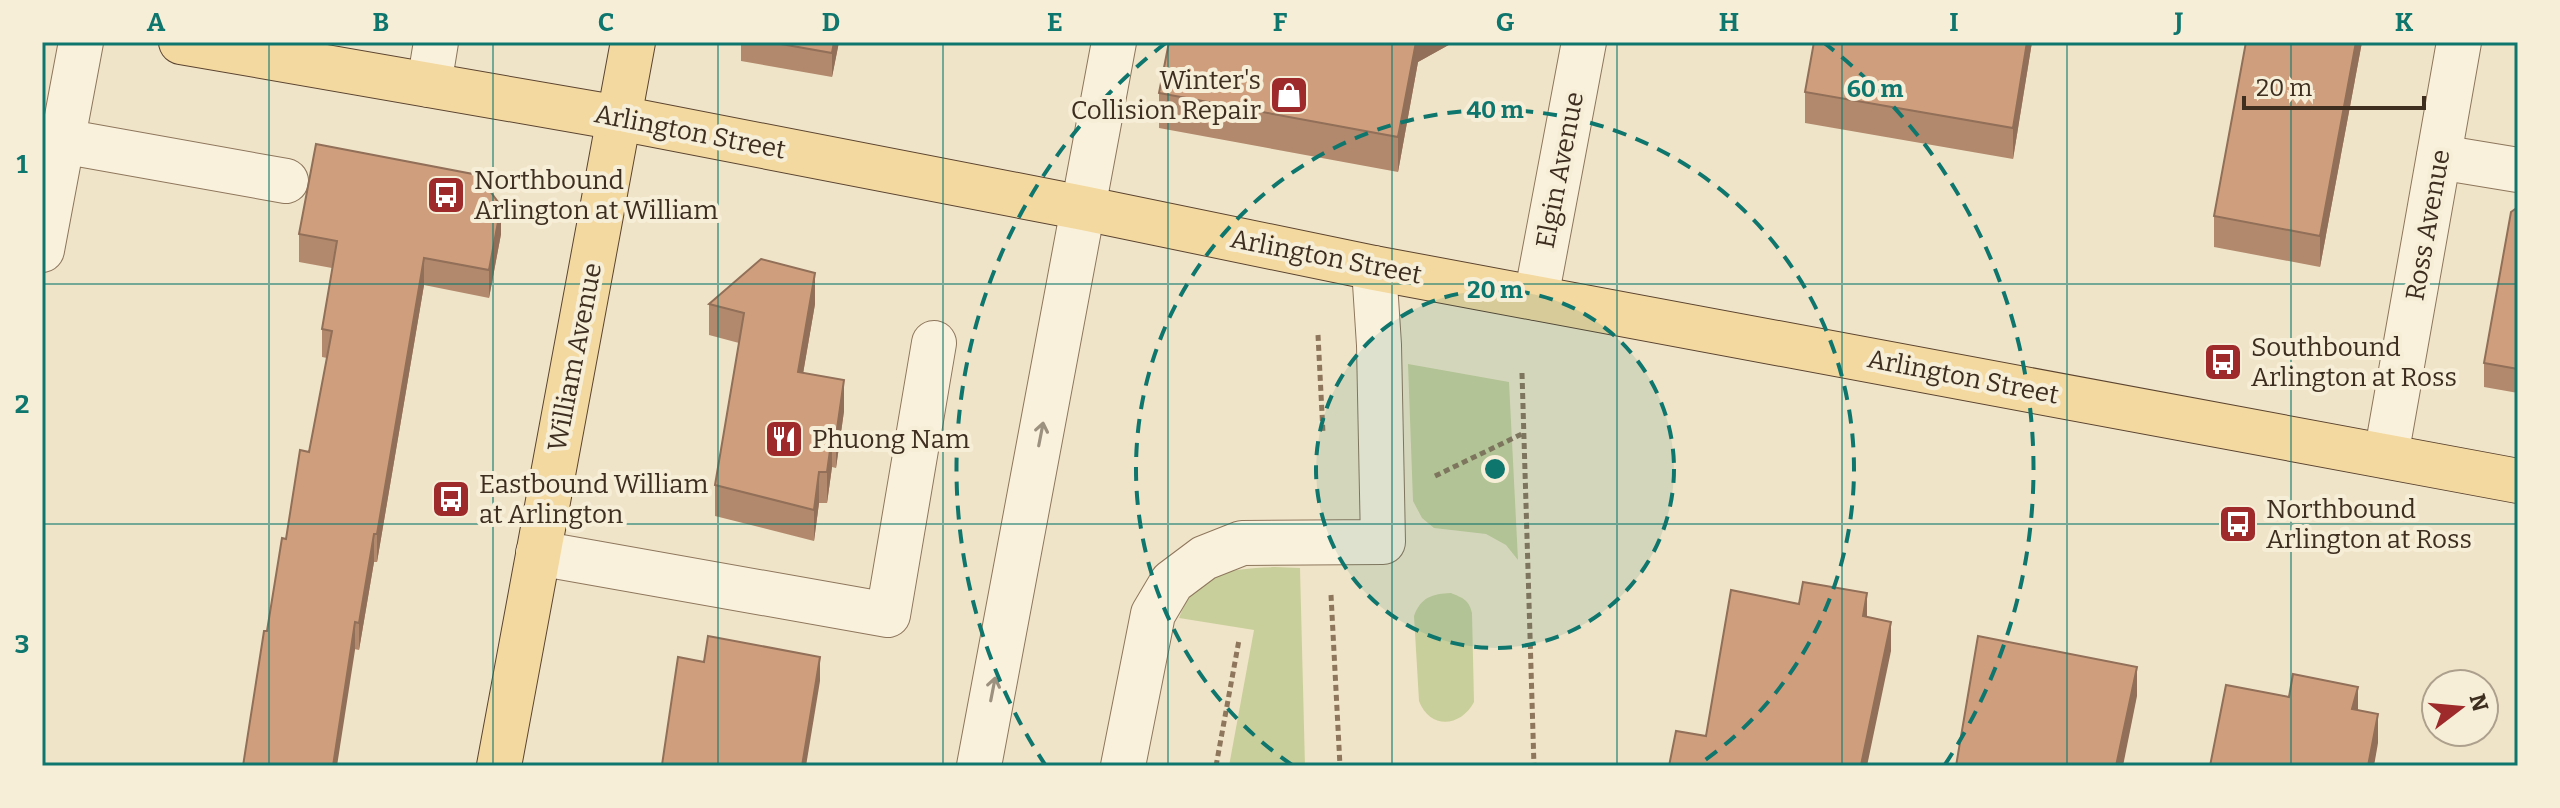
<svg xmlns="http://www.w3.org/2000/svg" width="2560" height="808" viewBox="0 0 2560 808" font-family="Bitter,serif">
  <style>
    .green { fill: #c9cf9b }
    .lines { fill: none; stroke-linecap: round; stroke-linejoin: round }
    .minor-casing { stroke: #8d765c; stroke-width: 46 }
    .major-casing { stroke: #5b4430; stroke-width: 46 }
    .path { stroke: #8d765c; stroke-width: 5; stroke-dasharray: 6 4; stroke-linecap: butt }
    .minor { stroke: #faf1dc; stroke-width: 44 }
    .major { stroke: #f3d9a0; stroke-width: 44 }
    .wall { fill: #b2896c }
    .shaded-wall { fill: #916f58 }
    .building { fill: #cf9f7d; stroke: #916f58; stroke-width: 2 }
    .oneway { stroke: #9c907e }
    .grid { fill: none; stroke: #0f766e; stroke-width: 2; stroke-opacity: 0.55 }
    .ring { fill: none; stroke: #0f766e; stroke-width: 4; stroke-dasharray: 14 10 }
    .labels { text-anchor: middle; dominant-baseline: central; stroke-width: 8; stroke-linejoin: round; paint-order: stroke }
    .poi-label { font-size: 26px; fill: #3d2e20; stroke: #f7eed8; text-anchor: start }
    .street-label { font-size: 26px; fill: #3d2e20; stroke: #f7eed8 }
    .centre { fill: #0f766e; stroke: #f7eed8; stroke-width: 4 }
    .ring-label { font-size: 24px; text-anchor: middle; font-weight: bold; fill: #0f766e; stroke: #f7eed8; stroke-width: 8; stroke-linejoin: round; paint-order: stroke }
    .neatline { fill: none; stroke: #0f766e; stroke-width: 3 }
    .grid-label { font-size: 26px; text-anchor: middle; font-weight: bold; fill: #0f766e }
  </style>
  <rect width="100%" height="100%" fill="#f0e4c8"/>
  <g class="green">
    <polygon points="1408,364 1509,382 1518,560 1506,545 1486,534 1434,528 1422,518 1413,501"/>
    <path d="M1275,567L1300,568L1305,766H1229L1254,630L1179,618C1197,570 1228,569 1275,567Z"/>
    <path d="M1451,593C1463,598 1469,600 1472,613L1474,702C1461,727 1430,730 1419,701L1414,616C1421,597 1432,594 1451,593Z"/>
  </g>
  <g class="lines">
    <defs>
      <g id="minor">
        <polyline points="429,85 436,42"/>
        <polyline points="62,141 286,181"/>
        <polyline points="2439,157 2518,170"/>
        <polyline points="42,250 81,42"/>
        <polyline points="1536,298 1584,42"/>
        <polyline points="2386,456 2459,42"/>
        <polyline points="538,553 888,615 934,343"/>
        <polyline points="979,766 1114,42"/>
        <polyline points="1123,766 1153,614 1172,582 1204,558 1242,543 1383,542 1379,345 1374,268"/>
      </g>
      <g id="major">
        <polyline points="181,42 619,118 1083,208 1374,268 2518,481"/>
        <polyline points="499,766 633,42"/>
      </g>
    </defs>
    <use href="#minor" class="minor-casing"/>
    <use href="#major" class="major-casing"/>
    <g class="path">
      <polyline points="1318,335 1323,433"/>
      <polyline points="1522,373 1534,766"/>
      <polyline points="1435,476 1524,433"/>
      <polyline points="1331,595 1340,766"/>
      <polyline points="1216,766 1239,640"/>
    </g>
    <use href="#minor" class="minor"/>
    <use href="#major" class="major"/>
  </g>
  <g class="wall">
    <polygon points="741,42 839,42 832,77 741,61"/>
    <polygon points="1169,42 1454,42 1418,62 1398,172 1159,128 1159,93"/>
    <polygon points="1814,42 2032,42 2013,159 1805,123 1805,92"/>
    <polygon points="2362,42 2320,267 2214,247 2214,216"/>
    <polygon points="2518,207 2518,393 2484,387 2484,363"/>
    <polygon points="299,234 501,234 489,298 424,285 377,562 374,562 359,650 267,631 286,539 309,452 327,358 322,357 322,329 332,268 299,262"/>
    <polygon points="709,304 815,304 803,373 844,411 836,468 832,467 827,503 819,503 814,541 715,516 715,485 739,343 709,335"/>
  </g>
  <g class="shaded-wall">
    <polygon points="834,42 839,42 832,77 832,53"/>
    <polygon points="1416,42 1454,42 1418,62 1398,172 1398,137"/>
    <polygon points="2027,42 2032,42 2013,159 2013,128"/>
    <polygon points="2356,42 2362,42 2320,267 2320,236"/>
    <polygon points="501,206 501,234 489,298 489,270"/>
    <polygon points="424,258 424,285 377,562 377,534"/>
    <polygon points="815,273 815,304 798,403 798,372"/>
    <polygon points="844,380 844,411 836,468 836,436"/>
    <polygon points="832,436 832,467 827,503 827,472"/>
    <polygon points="819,472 819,503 814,541 814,510"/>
    <polygon points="374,534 374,562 359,650 359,623"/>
    <polygon points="1867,593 1867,623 1863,616"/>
    <polygon points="355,622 355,650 337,766 333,766"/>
    <polygon points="1891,622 1891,651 1867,766 1861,766"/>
    <polygon points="820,657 820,681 806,766 802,766"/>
    <polygon points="2137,667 2137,696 2123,766 2116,766"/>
    <polygon points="2358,687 2358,716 2352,709"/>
    <polygon points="2378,714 2378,743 2374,766 2368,766"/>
  </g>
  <g class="building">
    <polygon points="770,42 834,42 832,53"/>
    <polygon points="1169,42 1416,42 1398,137 1159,93"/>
    <polygon points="1814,42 2027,42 2013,128 1805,92"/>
    <polygon points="2246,42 2356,42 2320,236 2214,216"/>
    <polygon points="316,144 478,175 501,206 489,270 424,258 377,534 374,534 359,623 355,622 333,766 243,766 264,631 267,631 282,538 286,539 300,450 309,452 332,331 322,329 337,241 299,234"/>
    <polygon points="2518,207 2518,369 2484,363 2511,212"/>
    <polygon points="761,259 815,273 798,372 844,380 836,436 832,436 827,472 819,472 814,510 715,485 744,313 709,304"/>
    <polygon points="1803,582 1867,593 1863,616 1891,622 1861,765 1865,766 1669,766 1676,731 1706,736 1731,590 1799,604"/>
    <polygon points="708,636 820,657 802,766 654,766 655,764 662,765 678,657 704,662"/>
    <polygon points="1978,636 2137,667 2116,766 1956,766"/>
    <polygon points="2293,674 2358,687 2352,709 2378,714 2368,766 2210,766 2226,685 2289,697"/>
  </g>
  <defs><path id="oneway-shaft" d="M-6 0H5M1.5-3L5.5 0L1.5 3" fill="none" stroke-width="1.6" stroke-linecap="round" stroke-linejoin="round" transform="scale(2)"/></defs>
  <g class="oneway">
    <use href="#oneway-shaft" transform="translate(1041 434) rotate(-79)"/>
    <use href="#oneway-shaft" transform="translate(993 689) rotate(-79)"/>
  </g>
  <path class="grid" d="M269,42V766M493,42V766M718,42V766M943,42V766M1168,42V766M1392,42V766M1617,42V766M1842,42V766M2067,42V766M2291,42V766M42,284H2518M42,524H2518"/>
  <circle cx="1495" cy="469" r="179" fill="#0f766e" fill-opacity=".12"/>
  <g class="ring">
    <circle cx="1495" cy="469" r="179"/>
    <path d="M1292 765A359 359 0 1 1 1698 765"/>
    <path d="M1046 766A538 538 0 0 1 1167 42M1823 42A538 538 0 0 1 1944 766"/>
  </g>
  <defs>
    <symbol id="shop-square" viewBox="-11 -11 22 22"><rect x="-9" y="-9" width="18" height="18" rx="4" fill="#9e2a2b" stroke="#f7eed8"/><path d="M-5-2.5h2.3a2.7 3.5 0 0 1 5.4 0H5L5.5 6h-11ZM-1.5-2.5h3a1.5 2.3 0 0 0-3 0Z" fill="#fff"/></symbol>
    <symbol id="bus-square" viewBox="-11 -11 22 22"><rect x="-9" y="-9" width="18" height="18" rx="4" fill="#9e2a2b" stroke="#f7eed8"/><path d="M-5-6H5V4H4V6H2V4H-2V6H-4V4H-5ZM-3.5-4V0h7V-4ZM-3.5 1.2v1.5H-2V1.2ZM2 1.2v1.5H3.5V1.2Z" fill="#fff"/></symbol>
    <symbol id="restaurant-square" viewBox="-11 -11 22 22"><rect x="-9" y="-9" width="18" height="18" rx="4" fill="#9e2a2b" stroke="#f7eed8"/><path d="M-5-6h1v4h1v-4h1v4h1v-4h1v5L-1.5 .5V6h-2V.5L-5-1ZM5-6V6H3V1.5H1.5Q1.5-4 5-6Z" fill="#fff"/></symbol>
  </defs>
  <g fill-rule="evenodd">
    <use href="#shop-square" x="1267" y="73" width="44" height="44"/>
    <use href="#bus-square" x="424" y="173" width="44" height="44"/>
    <use href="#bus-square" x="2201" y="340" width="44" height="44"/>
    <use href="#restaurant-square" x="762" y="417" width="44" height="44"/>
    <use href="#bus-square" x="429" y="477" width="44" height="44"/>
    <use href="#bus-square" x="2216" y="502" width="44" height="44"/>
  </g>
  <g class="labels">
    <g class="poi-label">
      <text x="1261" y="80" text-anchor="end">Winter's<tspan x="1261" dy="30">Collision Repair</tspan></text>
      <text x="474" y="180">Northbound<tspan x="474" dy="30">Arlington at William</tspan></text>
      <text x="2251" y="347">Southbound<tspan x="2251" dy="30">Arlington at Ross</tspan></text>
      <text x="812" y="439">Phuong Nam</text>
      <text x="479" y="484">Eastbound William<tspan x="479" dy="30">at Arlington</tspan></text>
      <text x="2266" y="509">Northbound<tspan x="2266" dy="30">Arlington at Ross</tspan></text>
    </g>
    <g class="street-label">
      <text transform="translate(690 132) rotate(11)">Arlington Street</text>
      <text transform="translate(1560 170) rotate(-79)">Elgin Avenue</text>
      <text transform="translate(2428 225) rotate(-80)">Ross Avenue</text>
      <text transform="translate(1326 257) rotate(11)">Arlington Street</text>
      <text transform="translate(575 357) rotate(-79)">William Avenue</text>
      <text transform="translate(1963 377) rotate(11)">Arlington Street</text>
    </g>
  </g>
  <circle cx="1495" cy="469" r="12" class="centre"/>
  <g class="ring-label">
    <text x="1875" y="97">60 m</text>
    <text x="1495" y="118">40 m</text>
    <text x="1495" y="298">20 m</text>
  </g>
  <rect width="2560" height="808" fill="none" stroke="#f7eed8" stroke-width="88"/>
  <g transform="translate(2460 708) rotate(74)"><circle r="38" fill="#f7eed8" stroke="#ada18e" stroke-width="2"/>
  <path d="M0-6L14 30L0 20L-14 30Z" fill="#9e2a2b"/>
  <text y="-12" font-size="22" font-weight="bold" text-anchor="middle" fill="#3d2e20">N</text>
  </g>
  <path d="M2244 96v12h180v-12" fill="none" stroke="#3d2e20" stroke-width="4"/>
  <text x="2256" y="96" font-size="24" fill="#3d2e20" stroke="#f7eed8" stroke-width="6" paint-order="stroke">20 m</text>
  <rect x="44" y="44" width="2472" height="720" class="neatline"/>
  <g class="grid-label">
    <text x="156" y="31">A</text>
    <text x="381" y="31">B</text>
    <text x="606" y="31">C</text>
    <text x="831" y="31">D</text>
    <text x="1055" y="31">E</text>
    <text x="1280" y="31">F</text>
    <text x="1505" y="31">G</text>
    <text x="1729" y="31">H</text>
    <text x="1954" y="31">I</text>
    <text x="2179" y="31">J</text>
    <text x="2404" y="31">K</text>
    <text x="22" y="173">1</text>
    <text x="22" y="413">2</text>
    <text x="22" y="653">3</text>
  </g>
</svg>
